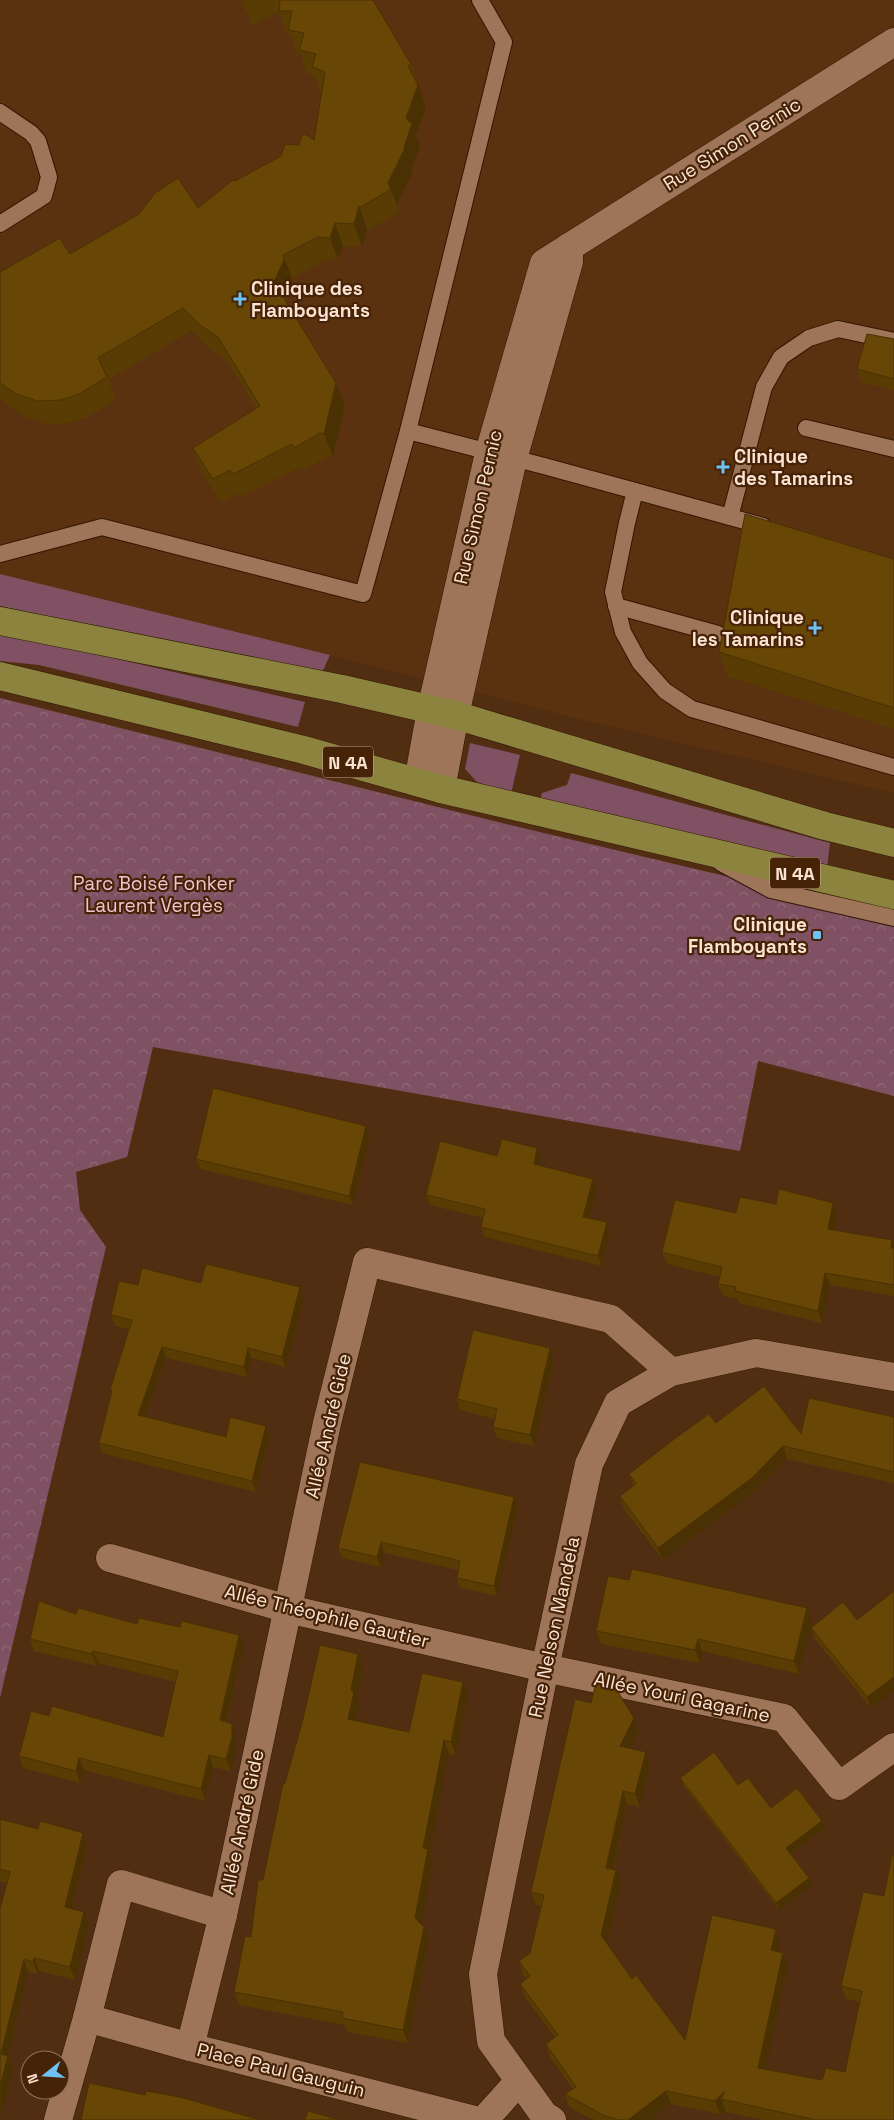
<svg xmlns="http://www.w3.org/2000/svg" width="894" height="2120" viewBox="0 0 894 2120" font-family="'Space Grotesk',sans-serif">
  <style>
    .built { fill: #5b320f }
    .grass { fill: #7f5162 }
    .park { fill: url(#park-crowns) }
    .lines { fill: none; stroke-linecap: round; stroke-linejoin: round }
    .lane-casing { stroke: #311703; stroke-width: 18 }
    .street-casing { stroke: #311703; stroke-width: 29 }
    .primary-casing { stroke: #311703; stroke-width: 29 }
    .lane { stroke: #9e7559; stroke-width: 16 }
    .street { stroke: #9e7559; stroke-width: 28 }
    .primary { stroke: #8c833e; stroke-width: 28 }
    .wall { fill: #593c04 }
    .shaded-wall { fill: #493104 }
    .building { fill: #684605; stroke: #493104 }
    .poi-dot { fill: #6ec2f3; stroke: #462306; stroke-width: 2 }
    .labels { text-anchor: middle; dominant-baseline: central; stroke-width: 4.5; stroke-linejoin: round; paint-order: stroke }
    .shield { fill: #462306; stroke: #c4a996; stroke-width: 1 }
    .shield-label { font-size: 18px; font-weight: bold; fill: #fae3d3 }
    .street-label { font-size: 19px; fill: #fae3d3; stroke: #462306 }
    .poi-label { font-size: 19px; font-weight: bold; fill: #fae3d3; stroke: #462306; text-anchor: start }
    .park-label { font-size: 19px; fill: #f1c4d3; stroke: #462306 }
  </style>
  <defs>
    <pattern id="park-crowns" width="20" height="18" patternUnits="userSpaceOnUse" patternTransform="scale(1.25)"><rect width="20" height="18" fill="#7f5162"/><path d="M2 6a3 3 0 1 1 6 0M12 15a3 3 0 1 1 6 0" fill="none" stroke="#926a78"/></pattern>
  </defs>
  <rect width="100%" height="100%" fill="#512e12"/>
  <polygon class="built" points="0,0 894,0 894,793 575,718 390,670 0,574"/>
  <g class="grass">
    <polygon points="0,574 330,655 321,675 0,606"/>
    <polygon points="0,635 34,640 305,702 298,727 39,665 0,661"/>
    <polygon points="470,743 520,755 511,794 477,782 465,769"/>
    <polygon points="571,773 830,843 827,868 540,801 542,793 567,785"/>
  </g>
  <polygon class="park" points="0,698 506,824 894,916 894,1096 758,1061 740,1151 153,1047 127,1157 76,1172 80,1210 106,1247 0,1698"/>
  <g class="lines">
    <defs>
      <g id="lane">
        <polyline points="0,112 31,133 38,141 49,177 44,196 0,224"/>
        <polyline points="806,428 894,449"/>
        <polyline points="408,431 544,466 763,526"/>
        <polyline points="635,491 627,523 613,592 623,632 640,663 665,691 692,709 894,767"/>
        <polyline points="730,517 764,387 781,357 809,338 838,329 894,341"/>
        <polyline points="0,554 102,527 363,594 408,431 504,42 480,0"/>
        <polyline points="616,606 718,634"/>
        <polyline points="721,863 771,890 894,918"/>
      </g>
      <g id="street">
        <polyline points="418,782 431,710 489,453 544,263 894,42"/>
        <polyline points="441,789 455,715 513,459 569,262 569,247"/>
        <polyline points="110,1558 288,1609 545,1668 784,1718 839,1786 894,1747"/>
        <polyline points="87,2018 190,2047 475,2120"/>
        <polyline points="190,2047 223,1915 327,1423 367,1262 611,1319 671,1372"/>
        <polyline points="58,2120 87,2018 121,1884 223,1915"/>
        <polyline points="484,2120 519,2081"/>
        <polyline points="552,2120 544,2115 491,2041 483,1974 545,1668 589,1464 618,1403 671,1372 756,1353 894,1377"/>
      </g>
      <g id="primary">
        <polyline points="0,621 342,689 455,715 825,826 894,843"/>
        <polyline points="0,676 304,750 441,789 894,895"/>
      </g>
    </defs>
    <use href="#lane" class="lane-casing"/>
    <use href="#street" class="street-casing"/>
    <use href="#primary" class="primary-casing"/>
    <use href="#lane" class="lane"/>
    <use href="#street" class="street"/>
    <use href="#primary" class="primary"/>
  </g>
  <g class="wall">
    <polygon points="241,0 373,0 411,64 426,107 416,136 420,146 412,168 413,171 397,205 399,212 369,230 367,229 362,247 343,246 338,260 326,260 292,278 292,283 285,300 345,405 333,457 328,456 302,471 300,467 241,497 239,493 221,502 201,471 193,448 256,408 226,359 208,348 192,330 108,380 116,400 87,417 70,423 46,424 26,417 10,407 0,398 0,272 70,254 198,208 235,181 299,145 314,140 322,90 320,90 315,75 307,73 301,54 297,53 290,34 287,34 279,11 253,25"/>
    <polygon points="894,339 894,390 862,382 857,369"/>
    <polygon points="894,559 894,729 727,676 719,652"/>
    <polygon points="366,1126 370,1135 353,1205 200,1169 196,1159"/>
    <polygon points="537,1148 541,1158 539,1166 593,1179 597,1190 589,1218 610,1233 602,1266 485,1237 481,1227 483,1218 430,1205 426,1195 497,1156"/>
    <polygon points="833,1203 837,1215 835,1230 894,1246 894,1296 830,1285 822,1323 739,1303 738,1299 723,1296 718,1284 720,1277 667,1264 662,1252 736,1213 776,1204"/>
    <polygon points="201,1283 300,1287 304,1297 286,1367 251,1358 248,1377 166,1358 145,1417 226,1437 270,1436 256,1492 102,1453 99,1443 111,1393 110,1390 129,1329 115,1326 111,1315 138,1285"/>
    <polygon points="554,1359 534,1446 497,1438 493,1427 495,1419 460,1410 457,1399"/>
    <polygon points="894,1417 894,1483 787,1459 756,1490 663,1560 624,1509 620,1496 633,1486 629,1474 716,1423 801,1434"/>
    <polygon points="518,1507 497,1596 460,1588 457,1578 458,1570 384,1553 381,1567 342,1558 338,1548"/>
    <polygon points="843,1602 871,1708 814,1638 811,1628"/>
    <polygon points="76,1614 137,1624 180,1627 239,1635 244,1647 227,1722 236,1736 236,1749 231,1771 213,1767 205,1801 84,1770 80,1783 23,1768 19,1756 163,1737 176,1682 98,1663 97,1666 34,1651 30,1639"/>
    <polygon points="812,1621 799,1674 702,1651 700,1663 601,1644 596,1631"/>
    <polygon points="358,1654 363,1668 357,1699 359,1706 355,1720 409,1732 468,1696 456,1755 449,1754 430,1854 433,1863 421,1924 429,1941 408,2043 347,2032 344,2025 239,2005 234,1992 251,1937 285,1783"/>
    <polygon points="639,1731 630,1749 650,1765 640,1807 627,1804 614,1870 621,1883 607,1944 632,1979 685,2040 780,1942 778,1952 783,1953 788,1966 765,2069 822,2080 845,2072 860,2002 846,1999 841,1986 863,1892 894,2120 763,2120 726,2112 725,2109 720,2114 671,2104 649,2120 593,2120 569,2107 565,2094 573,2089 550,2057 546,2044 555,2037 525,1997 520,1984 527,1979 523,1974 519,1961 530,1953 541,1906 536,1905 531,1892"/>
    <polygon points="680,1778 738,1785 771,1808 822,1821 825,1828 790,1854 812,1885 779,1910 683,1785"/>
    <polygon points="0,1819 87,1846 72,1909 89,1925 75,1980 39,1971 38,1974 28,1972 8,2056 13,2069 0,2118 0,1909 7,1883 0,1881"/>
  </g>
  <g class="shaded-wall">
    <polygon points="418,85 426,107 416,136 420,146 412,168 413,171 397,205 388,183 406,118"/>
    <polygon points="359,206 367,229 362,247 354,224"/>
    <polygon points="335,223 343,246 338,260 330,238"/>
    <polygon points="283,255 292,278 292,283 282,305 274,282"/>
    <polygon points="336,383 345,405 333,457 324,434"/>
    <polygon points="366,1126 370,1135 353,1205 349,1196"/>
    <polygon points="537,1148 541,1158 537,1175 534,1164"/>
    <polygon points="593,1179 597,1190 587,1227 583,1217"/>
    <polygon points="833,1203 837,1215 833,1241 828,1229"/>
    <polygon points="607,1222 610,1233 602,1266 598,1256"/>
    <polygon points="892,1240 894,1245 894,1257 891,1248"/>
    <polygon points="825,1273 830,1285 822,1323 818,1311"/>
    <polygon points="300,1287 304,1297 286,1367 282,1357"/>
    <polygon points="162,1347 166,1358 142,1425 138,1415"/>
    <polygon points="248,1348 251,1358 248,1377 244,1367"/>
    <polygon points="550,1348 554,1359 534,1446 530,1435"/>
    <polygon points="266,1426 270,1436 256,1492 252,1481"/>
    <polygon points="783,1446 787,1459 756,1490 663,1560 658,1548"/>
    <polygon points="514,1497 518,1507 497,1596 494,1586"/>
    <polygon points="381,1542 384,1553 381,1567 377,1557"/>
    <polygon points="807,1608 812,1621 799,1674 794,1661"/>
    <polygon points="239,1635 244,1647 224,1732 220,1720"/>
    <polygon points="698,1639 702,1651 700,1663 695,1650"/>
    <polygon points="93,1651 98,1663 97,1666 92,1654"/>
    <polygon points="358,1654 363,1668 357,1699 359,1706 353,1732 348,1719 351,1690"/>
    <polygon points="894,1677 894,1691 871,1708 867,1697"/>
    <polygon points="463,1682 468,1696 456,1755 451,1742"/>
    <polygon points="634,1718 639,1731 625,1759 620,1746"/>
    <polygon points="232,1724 236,1736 236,1749 231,1771 226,1759"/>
    <polygon points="444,1740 449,1754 430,1854 433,1863 420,1931 415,1918 423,1848"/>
    <polygon points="646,1752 650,1765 640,1807 635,1794"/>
    <polygon points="209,1755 213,1767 205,1801 201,1789"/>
    <polygon points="79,1758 84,1770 80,1783 76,1771"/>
    <polygon points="623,1791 627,1804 611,1881 606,1868"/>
    <polygon points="822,1821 825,1828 788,1855 786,1848"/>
    <polygon points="83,1833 87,1846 69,1920 65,1907"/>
    <polygon points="616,1870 621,1883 606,1948 601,1935"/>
    <polygon points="809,1878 812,1885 779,1910 776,1903"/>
    <polygon points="84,1912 89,1925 75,1980 70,1967"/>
    <polygon points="424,1927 429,1941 408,2043 403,2030"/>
    <polygon points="776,1929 780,1942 776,1963 771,1950"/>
    <polygon points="783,1953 788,1966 763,2081 758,2068"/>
    <polygon points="34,1958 39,1971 38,1974 33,1962"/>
    <polygon points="24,1959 28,1972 8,2056 13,2069 0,2118 1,2054"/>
    <polygon points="666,2091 671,2104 649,2120 628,2120"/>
    <polygon points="725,2091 721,2099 725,2109 720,2114 715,2101"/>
  </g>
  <g class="building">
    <polygon points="280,0 373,0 411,64 408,66 418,85 406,118 412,124 404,147 405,148 388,183 391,189 361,207 359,206 354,224 335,223 330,238 318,237 283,255 284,260 274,282 336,383 324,434 320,433 294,448 292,444 233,474 230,470 213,479 193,448 260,406 218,337 200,325 183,308 98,358 107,377 79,394 61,400 37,401 17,394 0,383 0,272 60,238 70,254 139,214 155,193 178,178 198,208 233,180 235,181 281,156 285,144 299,145 303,133 314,140 325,72 312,67 316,54 299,50 304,33 288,30 292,11 279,11"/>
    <polygon points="867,334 894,339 894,379 857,369"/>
    <polygon points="745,514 894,559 894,708 719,652"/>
    <polygon points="213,1088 366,1126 349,1196 196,1159"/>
    <polygon points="502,1139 537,1148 534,1164 593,1179 583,1217 607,1222 598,1256 481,1227 485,1209 426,1195 440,1141 497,1156"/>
    <polygon points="779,1189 833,1203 828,1229 892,1240 891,1248 894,1248 894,1285 825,1273 818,1311 735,1291 736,1287 718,1284 722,1267 662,1252 675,1200 736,1213 740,1197 776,1204"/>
    <polygon points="206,1264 300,1287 282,1357 248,1348 244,1367 162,1347 138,1415 226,1437 230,1417 266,1426 252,1481 99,1443 112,1391 110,1390 132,1320 111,1315 119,1281 138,1285 142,1268 201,1283"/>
    <polygon points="473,1330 550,1348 530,1435 493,1427 497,1409 457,1399"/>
    <polygon points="764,1386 801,1434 809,1398 894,1417 894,1472 783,1446 752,1478 658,1548 620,1496 636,1484 629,1474 677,1437 709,1414 716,1423"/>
    <polygon points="360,1462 514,1497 494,1586 457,1578 460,1561 419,1551 381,1542 377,1557 338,1548"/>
    <polygon points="632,1569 807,1608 794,1661 698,1639 695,1650 596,1631 608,1576 629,1580"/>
    <polygon points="894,1591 894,1677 867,1697 811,1628 843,1602 857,1620"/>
    <polygon points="39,1601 76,1614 78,1608 137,1624 139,1618 180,1627 182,1621 239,1635 220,1720 232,1724 232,1737 226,1759 209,1755 201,1789 79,1758 76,1771 19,1756 31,1711 49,1716 52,1706 163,1737 178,1671 93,1651 92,1654 30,1639"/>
    <polygon points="320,1645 358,1654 351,1690 354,1692 348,1719 409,1732 422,1673 463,1682 451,1742 444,1740 423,1848 428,1849 415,1918 424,1927 403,2030 342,2018 343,2012 234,1992 245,1936 251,1937 258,1880 263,1880 283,1784 285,1783 302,1723"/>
    <polygon points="596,1683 615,1687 634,1718 620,1746 646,1752 635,1794 623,1791 606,1868 616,1870 601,1935 632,1979 636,1975 685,2040 712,1915 776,1929 771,1950 783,1953 758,2068 822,2080 826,2068 845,2072 862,1991 841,1986 863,1892 884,1896 892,1855 894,1856 894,2120 816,2120 721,2099 725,2091 715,2101 666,2091 628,2120 618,2120 603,2115 565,2094 576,2087 546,2044 558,2035 520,1984 530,1976 519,1961 530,1953 544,1895 531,1892 575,1699 591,1703"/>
    <polygon points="714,1752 738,1785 748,1778 771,1808 797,1788 822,1821 786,1848 809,1878 776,1903 680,1778"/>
    <polygon points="0,1819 38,1829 40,1821 83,1833 65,1907 84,1912 70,1967 34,1958 33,1962 24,1959 1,2054 8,2056 0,2087 0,1909 10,1872 0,1869"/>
    <polygon points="89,2083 145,2095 146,2091 180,2097 260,2120 81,2120"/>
    <polygon points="308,2111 340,2120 305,2120"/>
  </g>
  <g class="poi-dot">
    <path d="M237.5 291.5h5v5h5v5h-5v5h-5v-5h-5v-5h5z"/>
    <path d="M720.5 459.5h5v5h5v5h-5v5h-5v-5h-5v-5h5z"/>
    <path d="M812.5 620.5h5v5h5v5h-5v5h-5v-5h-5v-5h5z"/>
    <rect x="812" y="930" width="10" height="10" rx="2.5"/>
  </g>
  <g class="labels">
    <g class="shield">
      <rect x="323" y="746.5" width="50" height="31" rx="4"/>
      <rect x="770" y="857.5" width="50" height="31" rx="4"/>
    </g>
    <g class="shield-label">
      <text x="348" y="762">N 4A</text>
      <text x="795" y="873">N 4A</text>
    </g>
    <g class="street-label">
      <text transform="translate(732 144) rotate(-32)">Rue Simon Pernic</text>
      <text transform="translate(478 507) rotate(-77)">Rue Simon Pernic</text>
      <text transform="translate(328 1426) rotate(-77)">Allée André Gide</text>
      <text transform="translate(327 1616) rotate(14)">Allée Théophile Gautier</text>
      <text transform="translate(554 1627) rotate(-78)">Rue Nelson Mandela</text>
      <text transform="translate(682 1697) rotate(12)">Allée Youri Gagarine</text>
      <text transform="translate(242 1822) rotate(-78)">Allée André Gide</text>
      <text transform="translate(281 2070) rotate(14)">Place Paul Gauguin</text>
    </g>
    <g class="poi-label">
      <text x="251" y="288">Clinique des<tspan x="251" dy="22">Flamboyants</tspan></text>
      <text x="734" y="456">Clinique<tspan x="734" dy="22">des Tamarins</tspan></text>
      <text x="804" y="617" text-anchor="end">Clinique<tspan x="804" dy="22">les Tamarins</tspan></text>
      <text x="807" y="924" text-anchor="end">Clinique<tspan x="807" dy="22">Flamboyants</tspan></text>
    </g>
    <g class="park-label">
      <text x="154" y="883">Parc Boisé Fonker<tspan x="154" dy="22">Laurent Vergès</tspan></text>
    </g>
  </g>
  <g transform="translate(45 2075) rotate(253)"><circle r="24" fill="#462306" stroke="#8e7058"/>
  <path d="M0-4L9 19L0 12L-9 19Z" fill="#6ec2f3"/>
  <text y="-8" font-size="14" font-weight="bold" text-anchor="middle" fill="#fae3d3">N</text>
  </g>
</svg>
